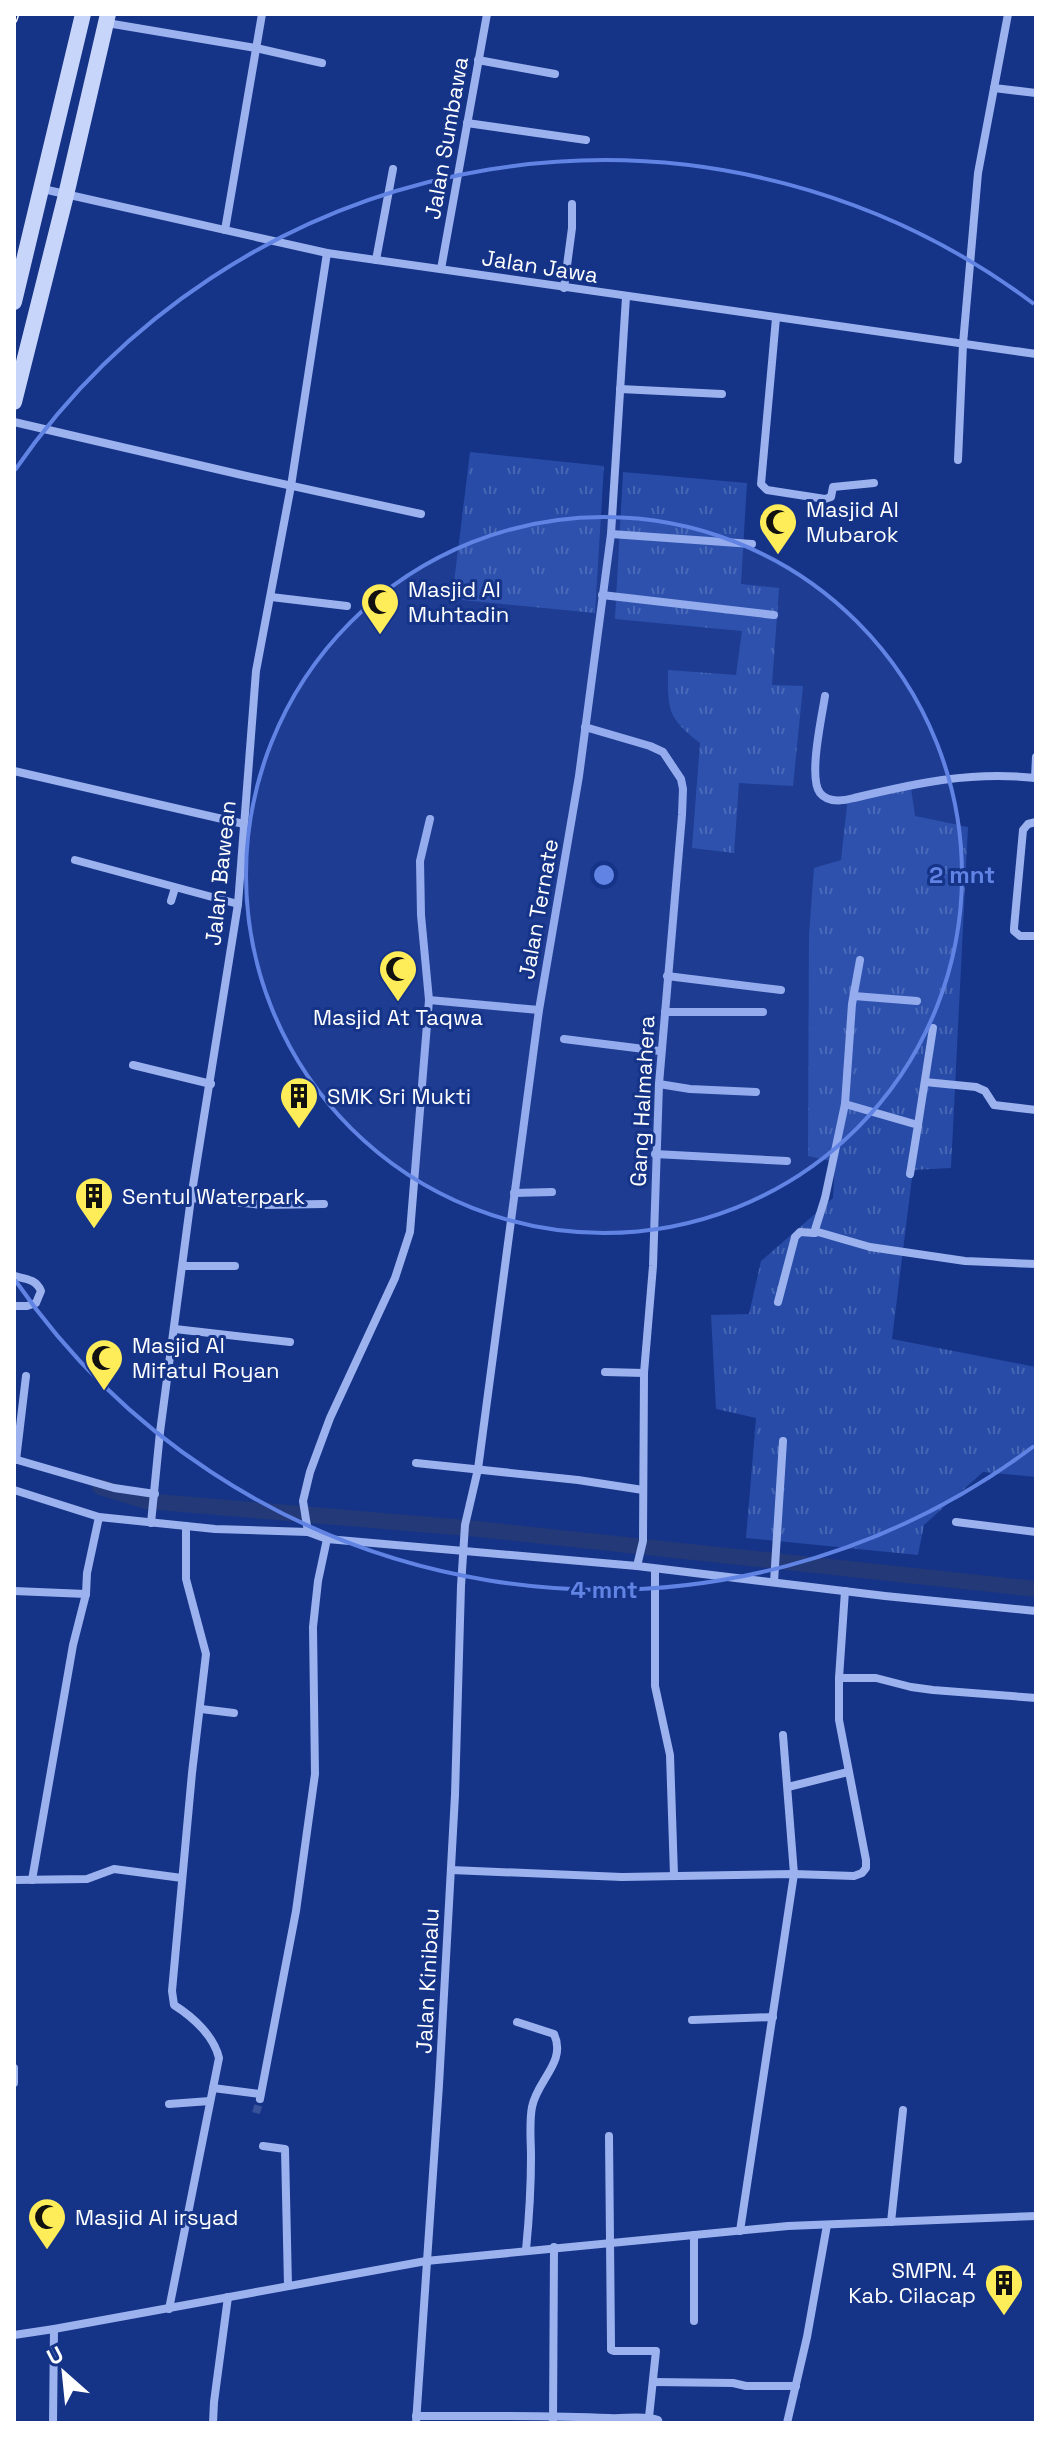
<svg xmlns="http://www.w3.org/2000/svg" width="1050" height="2437" viewBox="0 0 1050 2437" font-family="'Space Grotesk',sans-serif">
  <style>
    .grass { fill: url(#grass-tufts) }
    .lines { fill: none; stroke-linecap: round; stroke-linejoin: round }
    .canal { stroke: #233978; stroke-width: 16 }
    .street-tunnel { stroke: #385299; stroke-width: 8; stroke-dasharray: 8 4; stroke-linecap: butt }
    .street { stroke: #9bb2ef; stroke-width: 8 }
    .secondary { stroke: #c8d5fa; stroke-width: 16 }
    .rail-casing { stroke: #fff; stroke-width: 7 }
    .rail { stroke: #153387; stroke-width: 4; stroke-dasharray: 12; stroke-linecap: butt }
    .ring { fill: none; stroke: #6183e4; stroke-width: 4 }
    .labels { text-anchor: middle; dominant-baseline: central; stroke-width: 6; stroke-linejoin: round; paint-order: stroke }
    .street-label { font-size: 22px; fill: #fff; stroke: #153387 }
    .poi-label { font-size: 22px; fill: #fff; stroke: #153387; text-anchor: start }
    .centre { fill: #6183e4; stroke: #153387; stroke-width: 4 }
    .ring-label { font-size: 24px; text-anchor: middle; font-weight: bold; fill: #6183e4; stroke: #153387; stroke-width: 6; stroke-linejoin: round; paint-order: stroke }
  </style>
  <defs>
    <pattern id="grass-tufts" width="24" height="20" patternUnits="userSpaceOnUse" patternTransform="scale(2)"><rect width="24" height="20" fill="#274ba6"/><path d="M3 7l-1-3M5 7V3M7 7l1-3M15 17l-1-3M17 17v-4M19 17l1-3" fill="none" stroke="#4766b3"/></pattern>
  </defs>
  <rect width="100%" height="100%" fill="#153387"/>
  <g class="grass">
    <polygon points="470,452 604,466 595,613 452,599"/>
    <path d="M623,472L747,483L741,584L779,588L772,685L803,686L793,786L739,783L734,853L692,848L700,743C667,717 668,711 668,670L736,675L742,631L615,619Z"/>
    <polygon points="910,781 915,816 968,827 951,1168 913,1170 892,1339 1036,1367 1036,1477 983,1472 924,1525 918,1555 746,1538 756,1418 716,1409 711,1315 749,1314 761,1261 833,1198 835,1162 808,1156 809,935 814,868 841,860 848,796"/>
  </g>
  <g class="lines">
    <polyline class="canal" points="100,1487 146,1501 478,1529 1036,1589"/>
    <polyline class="street-tunnel" points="256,2113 260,2099"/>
    <g class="street">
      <polyline points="107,23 256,48 322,63"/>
      <polyline points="478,60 555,74"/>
      <polyline points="994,88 1036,93"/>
      <polyline points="467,123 586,140"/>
      <polyline points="43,189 327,253 1036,354"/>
      <polyline points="225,230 262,14"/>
      <polyline points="376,260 393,169"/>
      <polyline points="441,269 487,14"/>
      <polyline points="564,288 572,228 572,204"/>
      <polyline points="776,318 761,484 767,490 825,499 831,497 833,487 874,483"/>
      <polyline points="620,389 722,394"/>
      <polyline points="14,422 242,475 421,514"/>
      <polyline points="958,460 963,344 978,173 1008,14"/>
      <polyline points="611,534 752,544"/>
      <polyline points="602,595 774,615"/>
      <polyline points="271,597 347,606"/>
      <path d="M825,696C822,716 808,778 820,793C828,803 843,801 854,798C917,783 970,771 1036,778"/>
      <polyline points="585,727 650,746 663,752 681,779 683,789 682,815 659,1084 653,1266 644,1373 643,1541 637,1566"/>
      <polyline points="14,771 244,824"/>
      <polyline points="1035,778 1036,757"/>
      <polyline points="1036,822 1028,824 1023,830 1014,928 1014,931 1020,936 1036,936"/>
      <polyline points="75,860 238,904"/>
      <polyline points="171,901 175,888"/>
      <polyline points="860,960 852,1004 845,1104 825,1198 814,1233 818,1232 870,1247 965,1261 1036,1264"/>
      <polyline points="667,976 781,990"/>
      <polyline points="854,996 917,1001"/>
      <polyline points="429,1000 539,1010"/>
      <polyline points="665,1012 763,1012"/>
      <polyline points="564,1039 660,1051"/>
      <polyline points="133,1065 211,1084"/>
      <polyline points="925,1082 976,1087 985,1091 994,1105 1036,1110"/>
      <polyline points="659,1084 690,1089 756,1092"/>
      <polyline points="845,1104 918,1125 910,1174"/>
      <polyline points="918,1125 933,1028"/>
      <polyline points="655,1154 787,1161"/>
      <polyline points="514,1193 552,1192"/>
      <polyline points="191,1198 263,1205 324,1204"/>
      <polyline points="183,1266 235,1266"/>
      <path d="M14,1276C26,1279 36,1279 41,1291L36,1303L27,1306H14"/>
      <polyline points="778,1302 795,1237 800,1232 814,1233"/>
      <polyline points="175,1329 290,1342"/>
      <polyline points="605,1372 644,1373"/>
      <polyline points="14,1459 114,1488 155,1494"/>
      <polyline points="16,1460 26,1376"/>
      <polyline points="416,1463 578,1480 643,1490"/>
      <polyline points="14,1490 99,1517 215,1529 308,1532 327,1539 637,1566 885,1596 1036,1611"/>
      <polyline points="956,1522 1036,1532"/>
      <polyline points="151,1523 160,1432 191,1198 238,904 256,671 291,486 327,253"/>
      <polyline points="308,1532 303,1501 310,1472 330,1418 395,1278 410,1232 429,1000 421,915 420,861 430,819"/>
      <polyline points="655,1569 655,1686 670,1755 674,1875"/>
      <polyline points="774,1582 783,1441"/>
      <polyline points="14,1591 86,1594"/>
      <polyline points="839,1678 876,1678 911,1687 933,1690 1036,1698"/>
      <polyline points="201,1709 234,1713"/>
      <polyline points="788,1787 848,1772"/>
      <polyline points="451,1870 622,1877 794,1874 854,1876 862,1873 866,1868 866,1860 839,1720 839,1678 845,1591"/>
      <polyline points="14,1880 87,1879 114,1869 182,1878"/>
      <polyline points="32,1880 73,1645 86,1594 87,1573 99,1517"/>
      <polyline points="692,2020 773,2017"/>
      <path d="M517,2022L554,2034C567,2062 537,2080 532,2107C529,2123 531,2141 531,2157C531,2188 529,2219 526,2250"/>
      <polyline points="14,2068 14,2083"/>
      <polyline points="213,2088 260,2094"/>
      <polyline points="260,2099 296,1911 315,1774 313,1627 318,1581 327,1539"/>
      <polyline points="169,2104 210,2101"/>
      <polyline points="609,2136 611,2345 611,2350 614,2351 656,2351 649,2417"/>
      <polyline points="263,2146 285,2149 288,2286"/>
      <polyline points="891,2222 903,2110"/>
      <polyline points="740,2231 794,1874 783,1735"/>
      <polyline points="694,2235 694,2321"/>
      <path d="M169,2309L219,2058C214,2036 193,2017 174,2005L172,1991L192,1773L206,1654L186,1579V1526"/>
      <polyline points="14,2335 54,2329 426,2261 788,2226 1036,2216"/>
      <polyline points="654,2382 733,2383 746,2386 796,2386"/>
      <path d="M416,2416C480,2416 545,2415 609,2418C624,2419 644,2415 658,2420L659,2423"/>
      <polyline points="53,2423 54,2329"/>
      <polyline points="213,2423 214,2402 228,2297"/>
      <polyline points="416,2423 439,2085 455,1795 461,1586 465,1525 478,1469 539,1010 579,776 611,534 626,297"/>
      <polyline points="553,2423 554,2247"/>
      <polyline points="787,2423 807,2337 827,2225"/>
    </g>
    <g class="secondary">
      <polyline points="14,302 83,14"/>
      <polyline points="14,402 66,195 108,14"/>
    </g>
    <defs>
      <polyline id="rail" points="14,20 16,14"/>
    </defs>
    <use href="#rail" class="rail-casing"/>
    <use href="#rail" class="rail"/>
  </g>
  <circle cx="604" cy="875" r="358" fill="#6183e4" fill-opacity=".12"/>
  <g class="ring">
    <circle cx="604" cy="875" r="358"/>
    <path d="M1034 1446A715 715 0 0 1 15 1280M15 470A715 715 0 0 1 1034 304"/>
  </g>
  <defs>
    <symbol id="mosque-pin" viewBox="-11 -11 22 30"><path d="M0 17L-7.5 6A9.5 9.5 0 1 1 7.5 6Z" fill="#ffec59" stroke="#153387"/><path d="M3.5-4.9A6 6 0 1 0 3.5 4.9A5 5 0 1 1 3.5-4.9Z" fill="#111"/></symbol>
    <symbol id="building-pin" viewBox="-11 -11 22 30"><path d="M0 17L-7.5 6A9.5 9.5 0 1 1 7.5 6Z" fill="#ffec59" stroke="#153387"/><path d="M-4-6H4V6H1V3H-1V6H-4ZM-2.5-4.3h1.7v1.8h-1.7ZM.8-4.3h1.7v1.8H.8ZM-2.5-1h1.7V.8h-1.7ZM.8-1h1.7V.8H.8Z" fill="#111"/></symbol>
  </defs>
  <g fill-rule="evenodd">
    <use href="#mosque-pin" x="756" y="500" width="44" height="60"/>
    <use href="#mosque-pin" x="358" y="580" width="44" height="60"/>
    <use href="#mosque-pin" x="376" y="947" width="44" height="60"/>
    <use href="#building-pin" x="277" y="1074" width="44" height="60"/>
    <use href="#building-pin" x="72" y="1174" width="44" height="60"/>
    <use href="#mosque-pin" x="82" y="1336" width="44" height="60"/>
    <use href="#mosque-pin" x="25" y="2195" width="44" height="60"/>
    <use href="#building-pin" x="982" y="2261" width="44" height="60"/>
  </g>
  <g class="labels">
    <g class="street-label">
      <text transform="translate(446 138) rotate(-80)">Jalan Sumbawa</text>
      <text transform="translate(540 266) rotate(9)">Jalan Jawa</text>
      <text transform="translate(220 873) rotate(-84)">Jalan Bawean</text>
      <text transform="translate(538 909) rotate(-80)">Jalan Ternate</text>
      <text transform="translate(642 1101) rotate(-87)">Gang Halmahera</text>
      <text transform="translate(427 1981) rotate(-87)">Jalan Kinibalu</text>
    </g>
    <g class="poi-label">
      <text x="806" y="509">Masjid Al<tspan x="806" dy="25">Mubarok</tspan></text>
      <text x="408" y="589">Masjid Al<tspan x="408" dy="25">Muhtadin</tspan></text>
      <text x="398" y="1017" text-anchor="middle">Masjid At Taqwa</text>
      <text x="327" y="1096">SMK Sri Mukti</text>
      <text x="122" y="1196">Sentul Waterpark</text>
      <text x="132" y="1345">Masjid Al<tspan x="132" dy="25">Mifatul Royan</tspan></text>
      <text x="75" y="2217">Masjid Al irsyad</text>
      <text x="976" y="2270" text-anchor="end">SMPN. 4<tspan x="976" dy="25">Kab. Cilacap</tspan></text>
    </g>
  </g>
  <circle cx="604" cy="875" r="12" class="centre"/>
  <g class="ring-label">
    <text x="962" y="883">2 mnt</text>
    <text x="604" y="1598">4 mnt</text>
  </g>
  <rect width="1050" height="2437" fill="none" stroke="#ffffff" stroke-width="32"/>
  <g transform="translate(64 2373) rotate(333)" stroke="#153387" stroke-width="6" paint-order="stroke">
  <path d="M0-6L14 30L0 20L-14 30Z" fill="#ffffff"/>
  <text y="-12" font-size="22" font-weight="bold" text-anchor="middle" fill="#ffffff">U</text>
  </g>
</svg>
